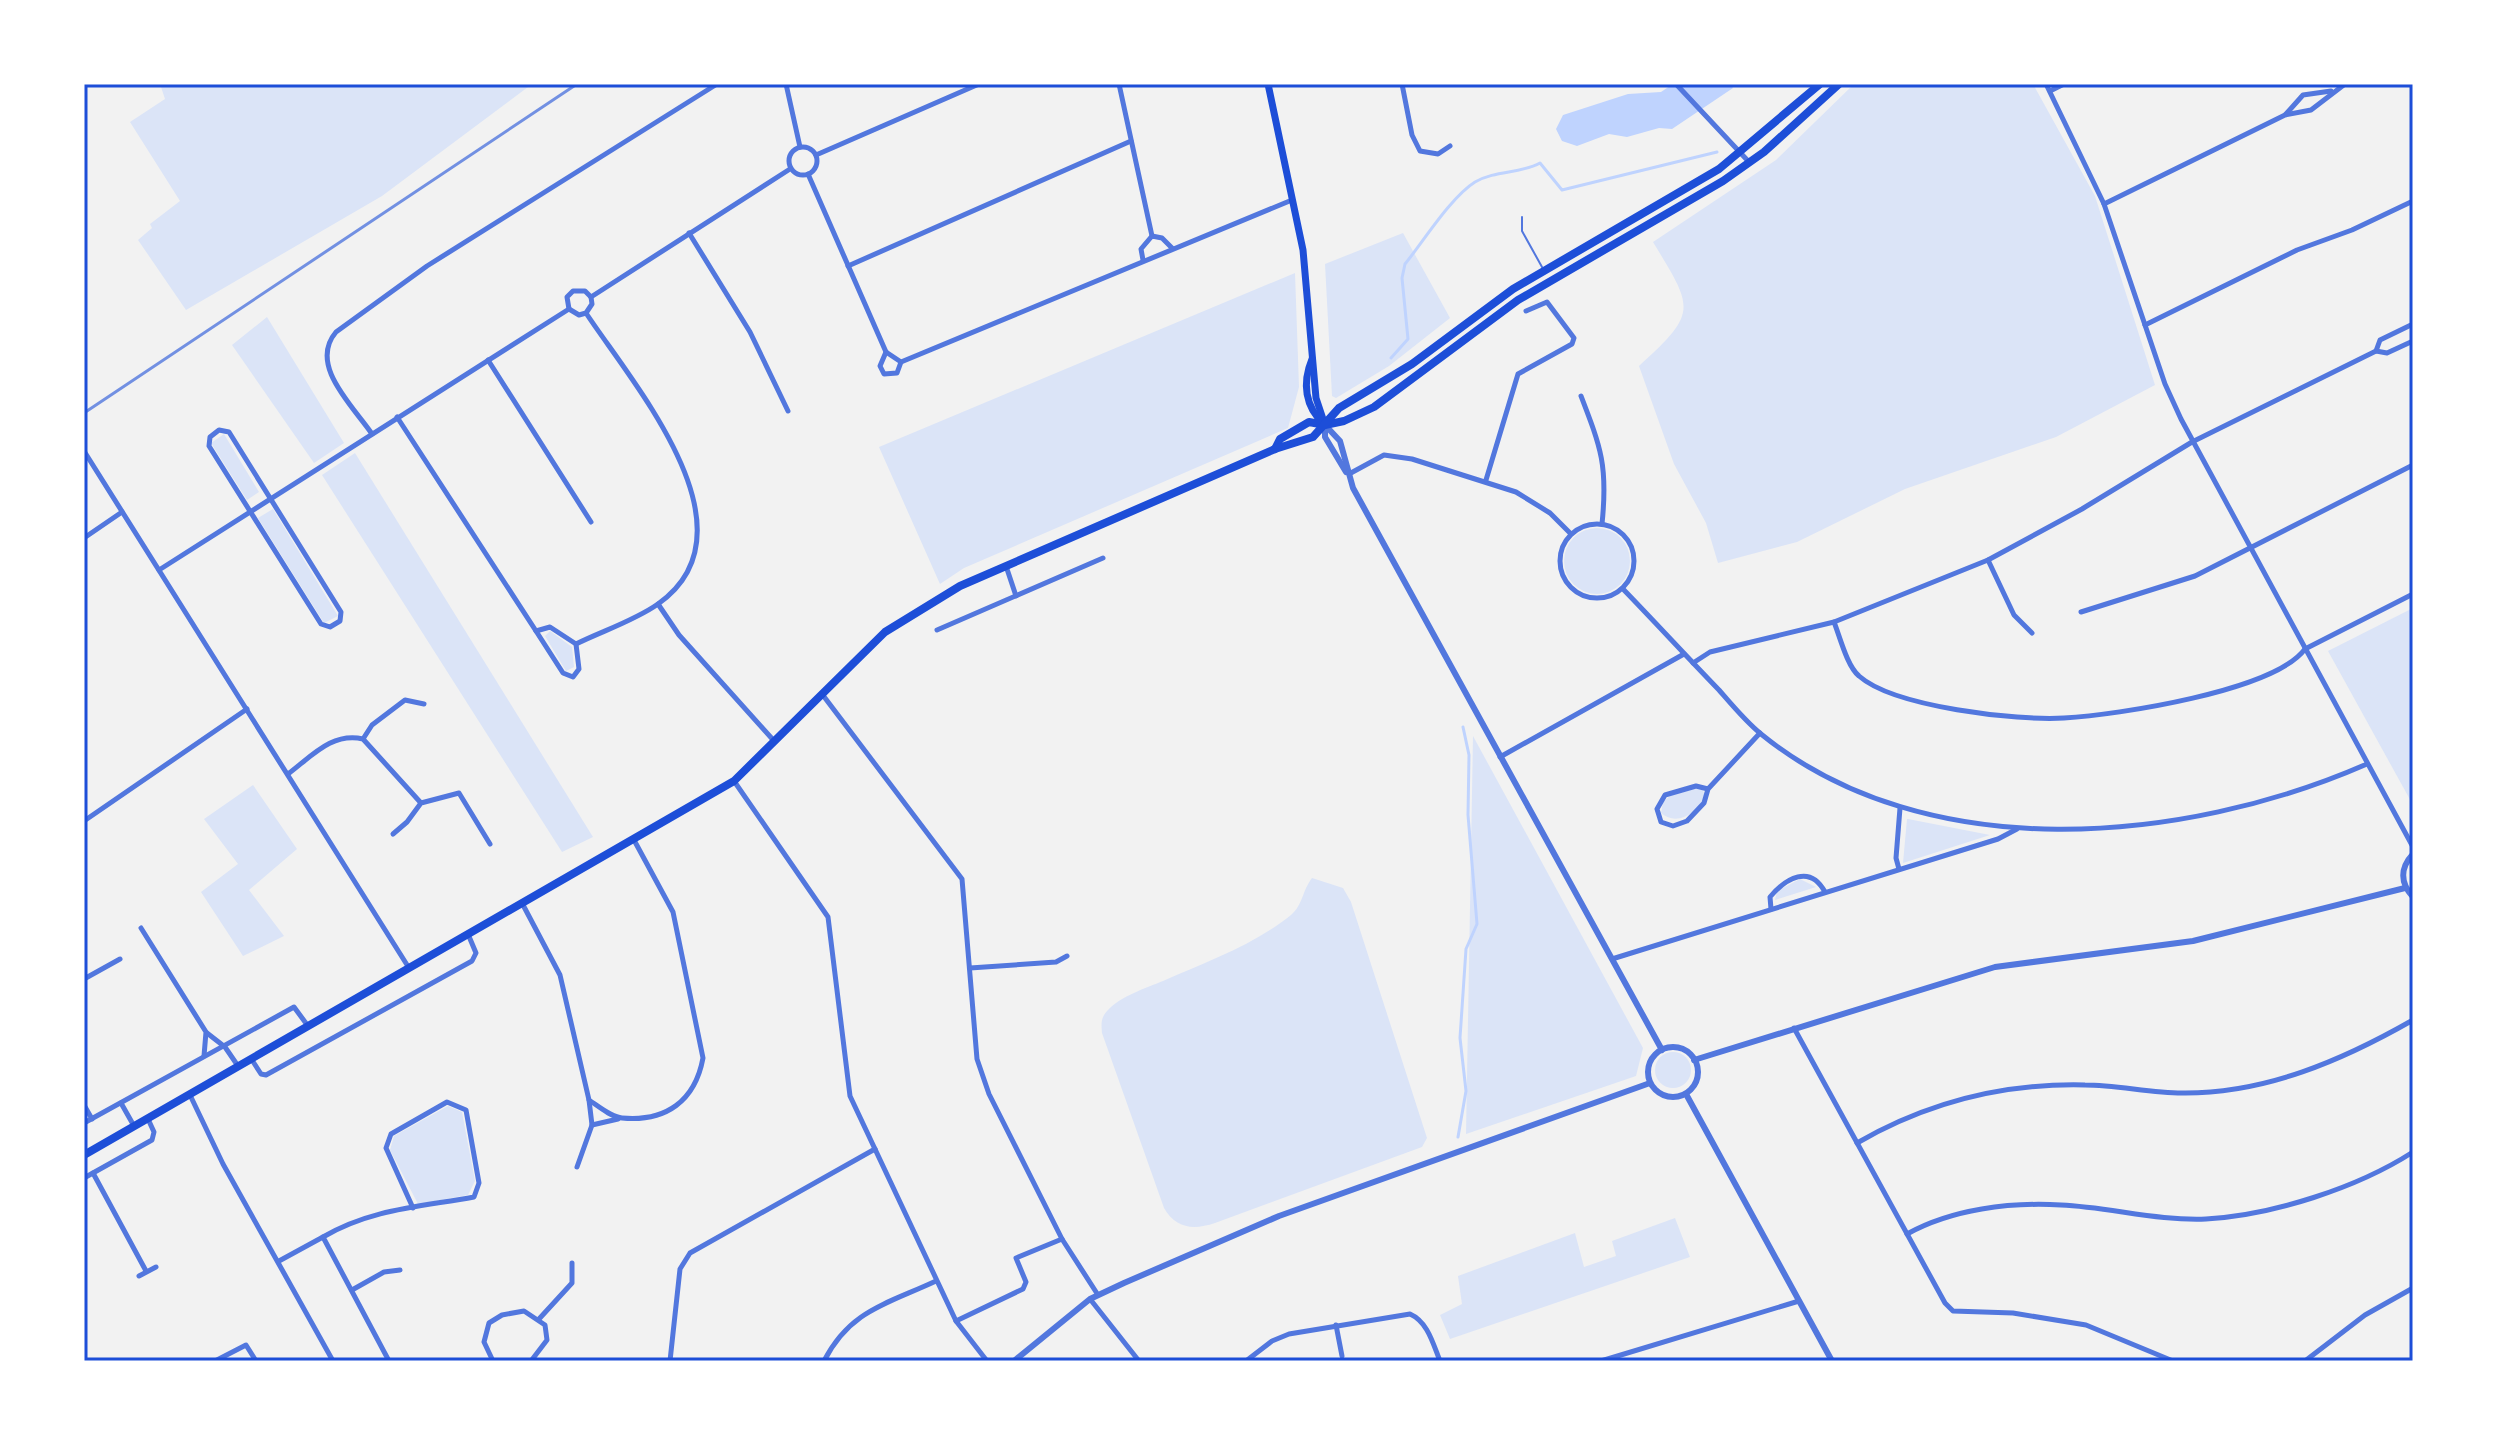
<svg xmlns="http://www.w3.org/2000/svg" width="2497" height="1445" viewBox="0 0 2497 1445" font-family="Lora,serif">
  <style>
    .green { fill: #dbe4f7 }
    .water { fill: #bfd3fe }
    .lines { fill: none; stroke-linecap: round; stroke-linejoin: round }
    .stream { stroke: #bfd3fe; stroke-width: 3 }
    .service { stroke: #5277de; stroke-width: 2 }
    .minor { stroke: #5277de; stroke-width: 5 }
    .tertiary { stroke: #5277de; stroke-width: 6 }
    .secondary { stroke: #1d4ed8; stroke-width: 7 }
    .primary { stroke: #1d4ed8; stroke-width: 8 }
    .rail { stroke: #7290e2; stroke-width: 3 }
    .neatline { fill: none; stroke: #1d4ed8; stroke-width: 3 }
  </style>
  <rect width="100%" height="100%" fill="#f2f2f2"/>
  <g class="green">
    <polygon points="160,84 532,84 382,196 186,310 138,240 152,228 150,224 180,201 130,122 165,99"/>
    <path d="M1854,84H2033L2095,196L2155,385L2056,437L1905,489L1797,542L1718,563L1706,523L1674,464L1639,366C1699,312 1693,308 1653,242L1776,160Z"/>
    <polygon points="1403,233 1450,318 1389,366 1336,398 1332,396 1325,264"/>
    <polygon points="1295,273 1299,387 1288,428 964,568 940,584 879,447"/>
    <polygon points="267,317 344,443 314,463 232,345"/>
    <polygon points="224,434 259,492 247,500 211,443"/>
    <polygon points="355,453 593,837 562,852 322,475"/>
    <polygon points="273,509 338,616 324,623 258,518"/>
    <circle cx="1597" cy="561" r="33"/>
    <polygon points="2413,608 2413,805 2328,651"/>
    <polygon points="550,631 572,647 574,667 566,671 545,636"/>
    <polygon points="1473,736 1643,1048 1636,1076 1466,1134"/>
    <polygon points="253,785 297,849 249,890 284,936 243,956 201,892 238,864 204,819"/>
    <path d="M1695,787L1702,789L1705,795C1698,813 1677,827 1661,813L1663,802L1677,790Z"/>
    <polygon points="1907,819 1908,819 1990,835 1903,863"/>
    <path d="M1312,878L1343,888L1351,902L1427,1138L1422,1147L1215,1223C1194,1230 1176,1229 1164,1208L1102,1033C1101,1023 1101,1017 1108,1010C1121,996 1146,988 1163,981C1206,962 1254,945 1291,915C1303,905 1302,891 1312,878Z"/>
    <polygon points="1800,879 1816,887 1775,900 1777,891"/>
    <circle cx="1673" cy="1070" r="18"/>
    <polygon points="448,1106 462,1112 475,1181 468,1195 418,1204 390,1150 394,1136"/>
    <polygon points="1675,1218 1690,1257 1450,1339 1440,1315 1462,1304 1458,1276 1575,1233 1584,1267 1616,1256 1612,1241"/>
  </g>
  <polygon class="water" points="1673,84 1730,84 1733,88 1672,129 1659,128 1627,137 1609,134 1577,146 1562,141 1556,129 1563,115 1628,94 1661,92"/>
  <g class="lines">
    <g class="stream">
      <path d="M1391,358L1408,339L1402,278L1405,264C1423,242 1451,197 1475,182C1496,170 1520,174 1540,163L1562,190L1717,152"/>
      <polyline points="1458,1137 1466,1091 1460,1038 1466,949 1477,924 1468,815 1469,755 1463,727"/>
    </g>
    <polyline class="service" points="1522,217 1522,231 1542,267"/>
    <g class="minor">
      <polyline points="786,84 800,147"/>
      <polyline points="1119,84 1152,236"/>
      <polyline points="1402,84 1412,135 1420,151 1438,154 1450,146"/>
      <polyline points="1676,84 1749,162"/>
      <polyline points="2046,84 2104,204 2165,384 2181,419 2413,847"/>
      <polyline points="2050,91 2064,84"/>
      <polyline points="2286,114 2303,95 2331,91"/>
      <circle cx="803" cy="161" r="14"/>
      <polyline points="816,155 979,84"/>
      <polyline points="808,174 886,352 901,362 1292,200"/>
      <polyline points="2104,204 2285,115 2311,110 2345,84"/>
      <polyline points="689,233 750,332 788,411"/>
      <polyline points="1143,260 1141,249 1152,236 1162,238 1172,248"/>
      <polyline points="848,266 1131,141"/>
      <polyline points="591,297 790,169"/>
      <polyline points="569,309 567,297 573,291 585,291 591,297"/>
      <polyline points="569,309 579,315 586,313 592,304 591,297"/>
      <polyline points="2145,325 2297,250 2352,230 2413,201"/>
      <polyline points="2376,351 2380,340 2413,324"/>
      <polyline points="886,352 880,366 884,374 897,373 901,362"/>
      <polyline points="488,360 591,522"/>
      <path d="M1581,396C1601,448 1608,466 1602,524"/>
      <path d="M397,417L536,631L550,627L576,644C602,631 634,621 658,604C762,531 632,383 586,313"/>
      <polygon points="219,430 229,432 341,612 340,621 330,627 321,624 209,446 210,437"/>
      <path d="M372,434C353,406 308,365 336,332L427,266L717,84"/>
      <polyline points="84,451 409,968"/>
      <polyline points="1349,474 1384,455 1412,459 1516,492 1550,513 1571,534"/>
      <polyline points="1486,480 1518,374 1572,344 1574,338 1547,302 1526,311"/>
      <circle cx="1597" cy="561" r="37"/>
      <polyline points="84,538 122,512"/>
      <polyline points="1988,560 2014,615 2032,633"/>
      <polyline points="1006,566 1016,596"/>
      <polyline points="159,570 569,309"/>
      <path d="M1623,589C1655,622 1687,657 1719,690C1732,705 1746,722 1761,734C1926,868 2184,844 2367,764"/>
      <polyline points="658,604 679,635 775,742"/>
      <polyline points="2081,612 2195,576 2413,465"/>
      <path d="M1834,622C1840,637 1847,666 1859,676C1894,707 2017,721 2064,718C2117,715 2274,691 2305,649L2413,594"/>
      <polyline points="937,630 1103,558"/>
      <polyline points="536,631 563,673 573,677 579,669 576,644"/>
      <polyline points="1693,663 1710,652 1834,622 1988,560 2082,509 2192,442 2376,351 2387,353 2413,341"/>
      <polyline points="822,694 962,879 977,1059 989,1094 1062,1239 1098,1295"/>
      <polyline points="363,739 372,725 405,700 424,704"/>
      <polyline points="1500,757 1684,654"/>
      <path d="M288,774C312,756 332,732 363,739L421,803"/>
      <polyline points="734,781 828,917 850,1096 956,1321 987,1361"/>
      <polyline points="1708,789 1696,786 1665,795 1657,809 1661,822 1673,826 1687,821 1704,803 1708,789 1760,733"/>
      <polyline points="84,821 247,709"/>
      <polyline points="393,834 407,822 421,803 459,793 490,844"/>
      <polyline points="1899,869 1896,858 1900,808"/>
      <path d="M522,903L560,975L589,1100C598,1106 611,1117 622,1118C666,1122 695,1101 703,1058L673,912L634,840"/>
      <path d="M1771,909L1770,897C1786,878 1810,864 1825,892"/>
      <polyline points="141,928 206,1032 204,1056"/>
      <polyline points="1612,959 1998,839 2017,829"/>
      <polyline points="970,968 1056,962 1067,956"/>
      <polyline points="84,979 120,959"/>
      <polyline points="1794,1028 1945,1303 1953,1311 2013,1313 2086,1325 2173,1361"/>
      <polyline points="207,1033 225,1047 238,1066"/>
      <polyline points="252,1060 261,1074 266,1075 472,961 476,953 468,934"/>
      <polyline points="190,1095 223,1164 333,1361"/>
      <polyline points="589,1100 592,1125"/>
      <polyline points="121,1103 134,1126"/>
      <polyline points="84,1105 92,1119"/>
      <polyline points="84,1123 294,1007 308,1026"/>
      <path d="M1857,1143C1928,1102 2004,1083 2085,1085C2117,1085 2150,1093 2182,1093C2265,1094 2343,1060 2413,1020"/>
      <polyline points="577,1167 592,1125 618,1119"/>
      <polyline points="93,1173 146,1271"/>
      <polyline points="84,1178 152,1140 154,1132 148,1119"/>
      <path d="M1907,1234C1952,1209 2010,1202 2061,1205C2109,1207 2157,1221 2206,1219C2273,1215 2357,1188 2413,1152"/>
      <polyline points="279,1261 323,1237"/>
      <polyline points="139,1276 156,1267"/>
      <polyline points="352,1290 384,1272 400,1270"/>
      <polyline points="1090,1299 1139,1361"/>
      <polyline points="539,1319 572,1283 572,1263"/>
      <polyline points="956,1321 1023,1289 1026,1282 1016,1258 1062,1239"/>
      <polyline points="1336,1325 1342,1356"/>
      <polyline points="215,1361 246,1345 256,1361"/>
      <path d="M389,1361L323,1237C371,1209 419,1207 474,1197L479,1183L466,1110L447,1102L391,1134L386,1148L413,1208"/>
      <polyline points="493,1361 484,1342 489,1323 502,1315 524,1311 545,1325 547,1340 531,1361"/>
      <polyline points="670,1361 680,1269 690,1253 875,1149"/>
      <path d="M824,1361C850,1310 887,1304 936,1281"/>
      <path d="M1246,1361L1272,1341L1289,1334L1410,1314C1428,1322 1433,1344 1440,1361"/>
      <polyline points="1601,1361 1799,1301"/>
      <polyline points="2305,1361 2365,1315 2413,1288"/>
    </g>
    <g class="tertiary">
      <polyline points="1325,425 1340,441 1353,488 1662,1050"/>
      <polyline points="1325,425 1325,437 1346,472"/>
      <path d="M2413,854C2400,868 2400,883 2413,897"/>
      <circle cx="1673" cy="1072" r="25"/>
      <polyline points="1694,1060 1995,967 2193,941 2405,888"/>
      <polyline points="1686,1094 1832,1361"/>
      <polyline points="1014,1361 1090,1299 1124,1283 1279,1216 1650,1083"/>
    </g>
    <g class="secondary">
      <polyline points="1268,84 1303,250 1316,398 1325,425"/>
      <path d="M1312,359C1302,383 1305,407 1324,424"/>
    </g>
    <g class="primary">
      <polyline points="1275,449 1280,439 1309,422 1325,425 1344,421 1374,407 1518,300 1723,181 1764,152 1839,84"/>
      <polyline points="84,1155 734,781 885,632 960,586 1275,449 1313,437 1339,408 1412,364 1513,289 1719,169 1820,84"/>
    </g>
    <polyline class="rail" points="84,413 577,84"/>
  </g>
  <rect width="2497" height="1445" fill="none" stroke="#ffffff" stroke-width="172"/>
  <rect x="86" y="86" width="2325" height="1273" class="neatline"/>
</svg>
